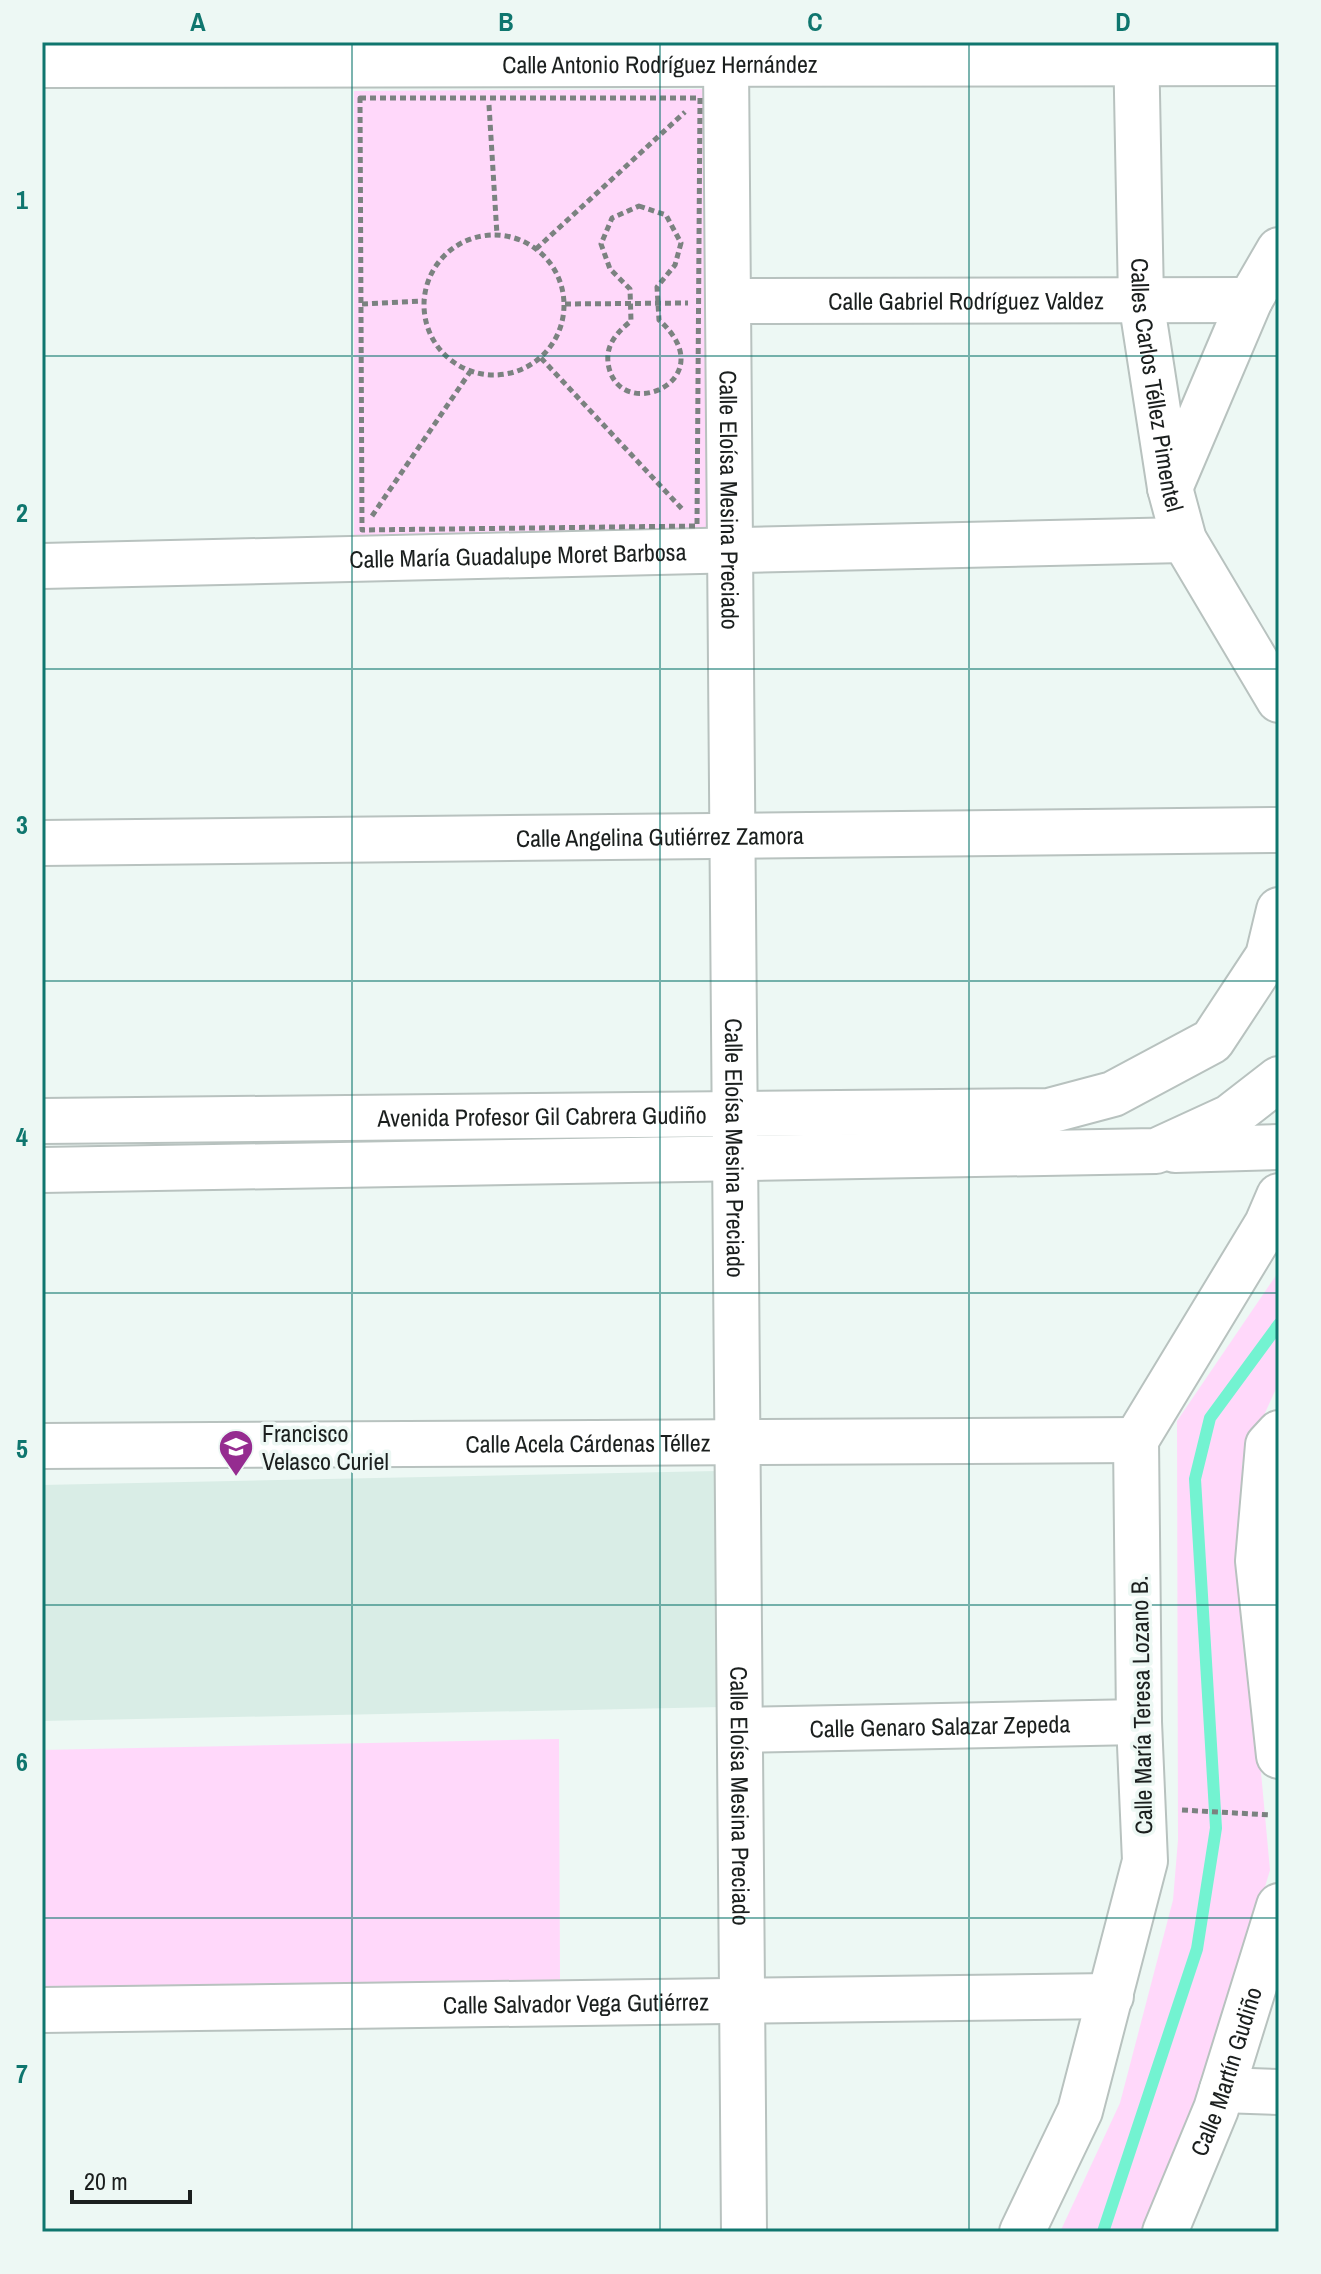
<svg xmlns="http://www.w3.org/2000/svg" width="1321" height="2274" viewBox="0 0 1321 2274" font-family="'Archivo Narrow',sans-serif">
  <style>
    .built { fill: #d9ede6 }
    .green { fill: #ffd8fa }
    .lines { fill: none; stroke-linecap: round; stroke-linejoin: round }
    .stream { stroke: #73f3d1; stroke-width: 12 }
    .minor-casing { stroke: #b8c2bf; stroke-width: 48 }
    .path { stroke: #7b8280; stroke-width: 5; stroke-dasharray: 6 4; stroke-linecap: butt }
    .minor { stroke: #fff; stroke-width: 44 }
    .grid { fill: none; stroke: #0f766e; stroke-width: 2; stroke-opacity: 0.55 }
    .labels { text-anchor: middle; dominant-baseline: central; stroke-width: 7; stroke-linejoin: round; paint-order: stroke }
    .street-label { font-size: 24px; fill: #1b1f1e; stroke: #edf8f4 }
    .poi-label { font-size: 24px; fill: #1b1f1e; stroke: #edf8f4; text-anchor: start }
    .neatline { fill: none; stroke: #0f766e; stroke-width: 3 }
    .grid-label { font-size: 26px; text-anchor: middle; font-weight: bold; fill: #0f766e }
  </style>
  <rect width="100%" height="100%" fill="#edf8f4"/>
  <polygon class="built" points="717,1471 721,1707 42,1721 42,1485"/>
  <g class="green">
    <polygon points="707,89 707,537 354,538 354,91"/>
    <polygon points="1279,1271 1279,1382 1242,1464 1242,1566 1270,1870 1201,2103 1150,2232 1060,2232 1120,2103 1173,1900 1178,1840 1177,1421"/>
    <polygon points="559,1739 560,1983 42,1992 42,1750"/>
  </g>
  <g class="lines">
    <polyline class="stream" points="1103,2232 1197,1949 1216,1828 1195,1479 1210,1418 1279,1324"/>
    <defs>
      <g id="minor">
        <path id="s1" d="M1136,42L1141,300L1170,488L1184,540L1279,700"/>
        <path id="s2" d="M726,64L744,2232"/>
        <path id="s3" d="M42,65L1279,63"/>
        <path id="s4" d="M728,301L1250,300"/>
        <polyline points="1170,488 1250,300 1279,250"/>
        <path id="s5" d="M42,566L1184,540"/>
        <path id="s6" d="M42,843L1279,830"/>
        <path id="s7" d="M42,1121L1049,1111L1113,1094L1212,1041L1268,956L1279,910"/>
        <polyline points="1175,1150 1279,1147"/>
        <polyline points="42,1170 1156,1151 1230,1117 1279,1079"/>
        <polyline points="1279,1433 1268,1445 1258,1561 1279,1756"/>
        <path id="s8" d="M42,1446L1136,1440"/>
        <path id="s9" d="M740,1730L1139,1722"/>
        <path id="s10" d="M42,2010L1111,1996"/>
        <polyline points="1222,2090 1279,2092"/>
        <polyline points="1022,2232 1080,2111 1145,1861 1139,1722 1136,1440 1267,1224 1279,1196"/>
        <path id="s11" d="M1165,2232L1216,2109L1279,1906"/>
      </g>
    </defs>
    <use href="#minor" class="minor-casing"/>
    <g class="path">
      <polygon points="360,98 700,98 697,526 362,530"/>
      <polyline points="489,105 497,235"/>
      <path d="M639,206L666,215L681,243L675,265L657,287L659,320C725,379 623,424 609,368C604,347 615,334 631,321L630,289L610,269L601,244L612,218Z"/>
      <circle cx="494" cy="305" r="70"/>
      <polyline points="536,249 685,112"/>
      <polyline points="362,304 423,301"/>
      <polyline points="565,304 688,303"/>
      <polyline points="541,358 683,510"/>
      <polyline points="372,516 470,372"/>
      <polyline points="1182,1810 1271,1815"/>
    </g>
    <use href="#minor" class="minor"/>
  </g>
  <path class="grid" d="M352,42V2232M660,42V2232M969,42V2232M42,356H1279M42,669H1279M42,981H1279M42,1293H1279M42,1605H1279M42,1918H1279"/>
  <defs>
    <symbol id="school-pin" viewBox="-11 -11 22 30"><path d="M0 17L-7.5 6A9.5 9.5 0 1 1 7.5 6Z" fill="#952c90" stroke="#edf8f4"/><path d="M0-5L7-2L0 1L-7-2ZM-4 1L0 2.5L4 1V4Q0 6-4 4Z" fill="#fff"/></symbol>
  </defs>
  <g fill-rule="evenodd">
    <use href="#school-pin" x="216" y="1427" width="40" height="54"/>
  </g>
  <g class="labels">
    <g class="street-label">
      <text stroke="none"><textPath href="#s3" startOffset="618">Calle Antonio Rodríguez Hernández</textPath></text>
      <text stroke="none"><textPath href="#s4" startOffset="238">Calle Gabriel Rodríguez Valdez</textPath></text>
      <text stroke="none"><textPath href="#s1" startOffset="344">Calles Carlos Téllez Pimentel</textPath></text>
      <text stroke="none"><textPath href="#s2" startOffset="436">Calle Eloísa Mesina Preciado</textPath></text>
      <text stroke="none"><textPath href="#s5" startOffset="476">Calle María Guadalupe Moret Barbosa</textPath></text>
      <text stroke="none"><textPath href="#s6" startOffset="618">Calle Angelina Gutiérrez Zamora</textPath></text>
      <text stroke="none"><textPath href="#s7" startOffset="500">Avenida Profesor Gil Cabrera Gudiño</textPath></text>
      <text stroke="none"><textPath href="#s2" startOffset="1084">Calle Eloísa Mesina Preciado</textPath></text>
      <text stroke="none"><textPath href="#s8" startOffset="546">Calle Acela Cárdenas Téllez</textPath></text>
      <text transform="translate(1141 1705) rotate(-91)">Calle María Teresa Lozano B.</text>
      <text stroke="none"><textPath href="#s9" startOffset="200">Calle Genaro Salazar Zepeda</textPath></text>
      <text stroke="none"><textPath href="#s2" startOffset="1732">Calle Eloísa Mesina Preciado</textPath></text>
      <text stroke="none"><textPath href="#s10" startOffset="534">Calle Salvador Vega Gutiérrez</textPath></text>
      <text stroke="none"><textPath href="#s11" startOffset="172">Calle Martín Gudiño</textPath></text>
    </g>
    <g class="poi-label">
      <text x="262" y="1433">Francisco<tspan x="262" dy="28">Velasco Curiel</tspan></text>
    </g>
  </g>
  <rect width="1321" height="2274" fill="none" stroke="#edf8f4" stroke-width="88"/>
  <path d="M72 2190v12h118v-12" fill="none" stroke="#1b1f1e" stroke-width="4"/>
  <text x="84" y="2190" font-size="24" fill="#1b1f1e" stroke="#edf8f4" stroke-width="6" paint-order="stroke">20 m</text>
  <rect x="44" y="44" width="1233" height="2186" class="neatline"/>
  <g class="grid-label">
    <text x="198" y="31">A</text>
    <text x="506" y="31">B</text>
    <text x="815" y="31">C</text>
    <text x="1123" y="31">D</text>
    <text x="22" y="209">1</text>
    <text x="22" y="522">2</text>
    <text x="22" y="834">3</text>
    <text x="22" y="1146">4</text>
    <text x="22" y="1458">5</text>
    <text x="22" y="1771">6</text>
    <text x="22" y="2083">7</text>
  </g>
</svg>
